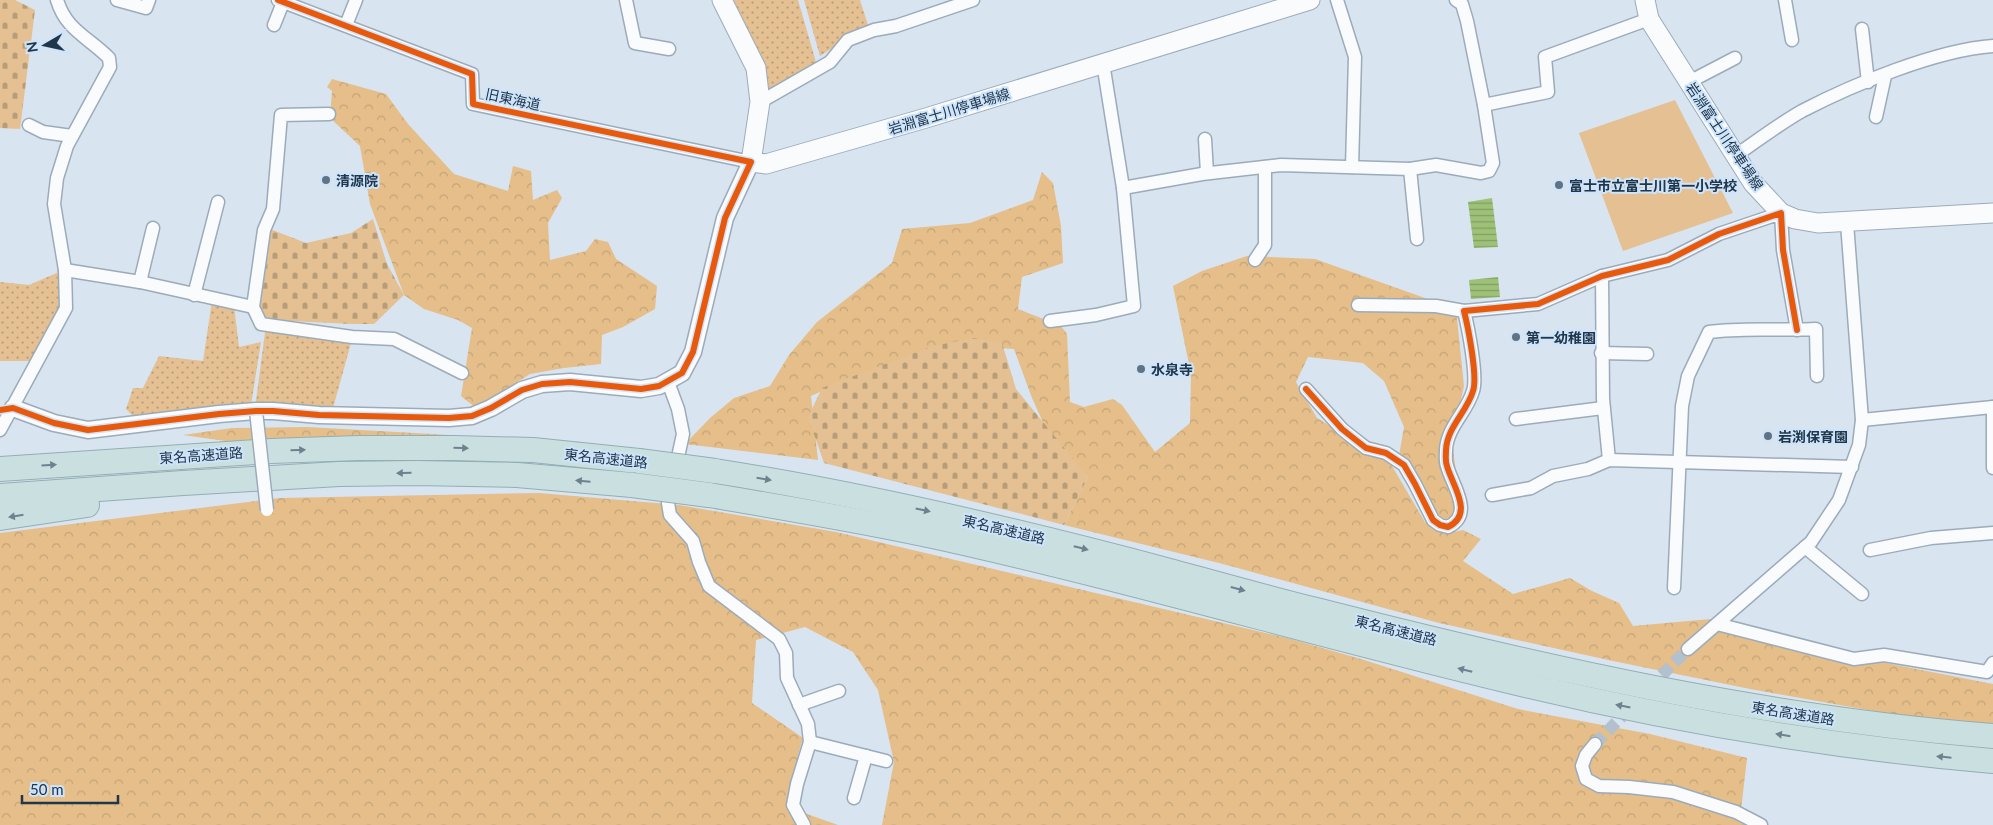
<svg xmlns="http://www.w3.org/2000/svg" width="1993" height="825" viewBox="0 0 1993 825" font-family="Lato,'Noto Sans JP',sans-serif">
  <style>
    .grass { fill: url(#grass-dots) }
    .forest { fill: url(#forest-crowns) }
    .cemetery { fill: url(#cemetery-stones) }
    .park { fill: #e4c092 }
    .water { fill: url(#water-rules) }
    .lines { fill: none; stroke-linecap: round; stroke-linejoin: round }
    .minor-tunnel { stroke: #b3c1cf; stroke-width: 12; stroke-dasharray: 12 6; stroke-linecap: butt }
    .minor-casing { stroke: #9cabba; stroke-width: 15 }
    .tertiary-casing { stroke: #9cabba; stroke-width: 19 }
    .secondary-casing { stroke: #9cabba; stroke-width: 21 }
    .motorway-casing { stroke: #93aeb4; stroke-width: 26 }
    .minor { stroke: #f9fbfd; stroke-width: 12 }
    .tertiary { stroke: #f9fbfd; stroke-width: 16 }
    .secondary { stroke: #f9fbfd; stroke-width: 19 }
    .motorway { stroke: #cae0e0; stroke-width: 24 }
    .minor-bridge-casing { stroke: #9cabba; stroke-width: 15; stroke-linecap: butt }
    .motorway-bridge-casing { stroke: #93aeb4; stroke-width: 26; stroke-linecap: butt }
    .minor-bridge { stroke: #f9fbfd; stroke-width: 12 }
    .motorway-bridge { stroke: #cae0e0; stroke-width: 24 }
    .cycleway-casing { stroke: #cee4fa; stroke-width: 9 }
    .cycleway { stroke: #e8590c; stroke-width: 6 }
    .oneway { fill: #6c828e }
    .poi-dot { fill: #607385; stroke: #cee4fa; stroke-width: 2 }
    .labels { text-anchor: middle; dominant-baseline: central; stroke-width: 4; stroke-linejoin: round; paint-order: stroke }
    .street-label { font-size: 14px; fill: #20364b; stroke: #cee4fa }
    .poi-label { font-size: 14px; font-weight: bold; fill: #20364b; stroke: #cee4fa; text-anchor: start }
  </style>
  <defs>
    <pattern id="grass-dots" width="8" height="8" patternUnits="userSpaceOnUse" patternTransform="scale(1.25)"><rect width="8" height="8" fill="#e4c092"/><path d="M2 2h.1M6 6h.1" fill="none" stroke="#b89d79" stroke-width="1.8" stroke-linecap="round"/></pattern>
    <pattern id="forest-crowns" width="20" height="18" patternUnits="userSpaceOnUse" patternTransform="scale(1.25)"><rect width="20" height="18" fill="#e5be89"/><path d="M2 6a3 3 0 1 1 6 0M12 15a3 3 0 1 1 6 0" fill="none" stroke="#c4a478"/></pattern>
    <pattern id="cemetery-stones" width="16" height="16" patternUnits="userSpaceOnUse" patternTransform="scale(1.25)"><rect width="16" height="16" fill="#e4c092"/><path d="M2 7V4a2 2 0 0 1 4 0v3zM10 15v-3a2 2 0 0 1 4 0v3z" fill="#b89d79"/></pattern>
    <pattern id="water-rules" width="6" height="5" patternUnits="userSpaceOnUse" patternTransform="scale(1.25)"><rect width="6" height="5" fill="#9ec177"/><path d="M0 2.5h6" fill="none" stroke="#809e64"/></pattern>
  </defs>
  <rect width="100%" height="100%" fill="#d8e4f0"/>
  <g class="grass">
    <polygon points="730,0 798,0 818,69 764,94"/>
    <polygon points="804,0 860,0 868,25 820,56"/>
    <polygon points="59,272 63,303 34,361 0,361 0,282 29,285"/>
    <polygon points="212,301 234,306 239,347 261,342 251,405 133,416 126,409 133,388 143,388 159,356 203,361"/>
    <polygon points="266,325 351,343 333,408 255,408"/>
  </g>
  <g class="forest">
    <polygon points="332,79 386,94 408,124 454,174 508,191 513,166 531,171 533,200 557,190 562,198 548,223 550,260 586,251 595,239 608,242 616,259 657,286 655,309 623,327 602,335 601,364 564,368 530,374 476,408 461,396 472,328 458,320 424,309 404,295 370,204 360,146 330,118 332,91 327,87"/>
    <polygon points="1042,172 1053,183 1061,226 1063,263 1022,277 1018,309 1061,326 1067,334 1070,402 1084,407 1113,399 1122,405 1155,452 1190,423 1191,374 1173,286 1202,271 1247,256 1315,259 1456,309 1464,386 1452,440 1462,523 1440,525 1399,456 1404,427 1384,381 1363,363 1308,357 1296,382 1317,418 1389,461 1425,522 1444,534 1463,530 1481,539 1463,561 1513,594 1570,578 1592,591 1619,603 1633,626 1711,619 1781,647 1881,662 1993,684 1993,726 1962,727 1750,689 1613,661 1439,623 1223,564 1064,525 1088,477 1051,440 1032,398 1014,349 984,347 855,376 811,396 818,460 685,444 710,418 734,398 770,386 789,355 817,322 892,263 902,229 970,223 1033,200"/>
    <polygon points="307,427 450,435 449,439 232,442 183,435 232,428"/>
    <polygon points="539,493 679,505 836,532 1291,639 1361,659 1518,709 1650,734 1747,758 1740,819 1748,825 882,825 894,762 878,690 853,652 805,627 756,640 752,703 803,738 798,755 790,808 838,825 0,825 0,533 280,498"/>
  </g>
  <g class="cemetery">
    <polygon points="0,0 15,0 35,10 20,129 0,128"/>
    <polygon points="373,219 387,264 404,295 374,324 352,324 268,320 260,312 266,243 270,229 306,243 351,233"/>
    <polygon points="974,338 1002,343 1016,389 1088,477 1064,525 824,463 808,417 822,388 933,346"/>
  </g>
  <polygon class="park" points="1675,100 1733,213 1623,251 1579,133"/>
  <g class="water">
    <polygon points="1492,198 1498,247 1474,248 1468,202"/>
    <polygon points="1498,277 1500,297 1471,299 1469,280"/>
  </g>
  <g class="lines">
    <g class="minor-tunnel">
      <polyline points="1649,688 1688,649"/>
      <polyline points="1595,744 1632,706"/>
    </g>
    <defs>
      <g id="minor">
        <polyline points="117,0 146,8 149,0"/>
        <polyline points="278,0 472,74 473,104 751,162"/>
        <polyline points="626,0 635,43 669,49"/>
        <polyline points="1337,0 1355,57 1352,167"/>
        <polyline points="1785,0 1792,40"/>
        <polyline points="274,25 284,0"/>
        <polyline points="346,25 356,0"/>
        <polyline points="1862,29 1868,82"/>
        <polyline points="1689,82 1735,58"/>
        <polyline points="760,102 830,62 848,40 874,30 896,26 973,0"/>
        <polyline points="1484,105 1548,92 1545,57 1649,19"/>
        <polyline points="329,114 281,115 273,209 264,230 253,307 261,324 352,337 394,339 462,373"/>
        <polyline points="1876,117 1885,76"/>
        <polyline points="29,125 43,132 72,136"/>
        <polyline points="1205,139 1207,173"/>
        <path d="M1735,156C1757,141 1779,124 1802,111C1852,85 1936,50 1993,46"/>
        <polyline points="1410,169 1417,239"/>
        <polyline points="1123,188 1202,174 1281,165 1410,169 1436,165 1481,173 1489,171 1493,163 1484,105 1467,21 1462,4 1456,0"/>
        <polyline points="1255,260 1265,245 1265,167"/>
        <polyline points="65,270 140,282 253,307"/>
        <polyline points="1602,276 1603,399 1609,460"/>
        <polyline points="140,282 153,228"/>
        <polyline points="194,295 218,202"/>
        <polyline points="1358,305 1436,306 1464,311"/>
        <polyline points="1050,321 1096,315 1134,306 1123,188 1103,63"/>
        <polyline points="1601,353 1647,354"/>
        <polyline points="668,382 678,409 683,434 668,503 670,515 693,541 699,562 709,586 779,639 786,653 787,678 808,724 810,742 797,784 793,805 804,825"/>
        <path d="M1306,389L1342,429L1352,437L1366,448L1386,453L1404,465L1415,484L1433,520L1440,525L1448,527C1475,514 1452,485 1447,466C1445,461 1446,455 1446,450C1447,427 1467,412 1473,391C1478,377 1468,327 1464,311L1538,304L1602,276L1668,260L1719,234L1781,213L1783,250L1797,330"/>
        <polyline points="1993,407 1993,468"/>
        <polyline points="1516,419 1603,408"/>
        <polyline points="1862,420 1993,407"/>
        <path d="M0,430L66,308L65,270L54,204L57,178L67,146L110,67L109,58C88,37 66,30 57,0"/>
        <polyline points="1492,495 1531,488 1553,476 1588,469 1609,460 1852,467"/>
        <polyline points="1805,547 1862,594"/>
        <polyline points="1870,550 1931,538 1993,533"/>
        <path d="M1674,588L1682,406L1688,376L1709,332C1744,327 1780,331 1816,329L1817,376"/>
        <polyline points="1717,624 1854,659 1884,655 1987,672 1993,663"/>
        <polyline points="1688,649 1811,542 1839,500 1859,445 1862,420 1847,223"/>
        <polyline points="799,705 839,691"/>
        <polyline points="810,742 886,761"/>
        <polyline points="1595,744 1586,755 1582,766 1586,779 1599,786 1629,787 1673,792 1736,812 1761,825"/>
        <polyline points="854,798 866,756"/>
      </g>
      <polyline id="tertiary" points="13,408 54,423 88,430 219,414 256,411 273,411 319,415 449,418 472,416 491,408 522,390 542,384 570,382 641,389 659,386 682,373 693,352 725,218 751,162"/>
      <g id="secondary">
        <polyline points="722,0 756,68 760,102 751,162 766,164 926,118 1310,0"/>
        <polyline points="1645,0 1649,19 1753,183 1781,213 1795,219 1818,223 1993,213"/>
      </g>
      <g id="motorway">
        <polyline points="0,469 271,451 359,448 453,448 533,450 639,461"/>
        <path d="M715,471C869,495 1020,531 1170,571C1219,584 1267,598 1316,610C1539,667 1763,718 1993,736"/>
        <path d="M709,495C787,508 865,521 942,538C1131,580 1317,635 1505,680C1665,719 1829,747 1993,761"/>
        <polyline points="0,496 183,483 339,474 416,473 517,475 632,485"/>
        <polyline points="0,518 87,505"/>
      </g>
    </defs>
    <use href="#minor" class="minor-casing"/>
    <use href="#tertiary" class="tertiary-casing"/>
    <use href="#secondary" class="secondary-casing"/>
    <use href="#motorway" class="motorway-casing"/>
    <use href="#minor" class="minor"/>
    <use href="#tertiary" class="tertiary"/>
    <use href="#secondary" class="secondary"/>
    <use href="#motorway" class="motorway"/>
    <defs>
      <polyline id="minor-bridge" points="256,411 267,510"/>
      <g id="motorway-bridge">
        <polyline points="639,461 715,471"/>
        <polyline points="632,485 709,495"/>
      </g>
    </defs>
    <use href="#minor-bridge" class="minor-bridge-casing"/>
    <use href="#motorway-bridge" class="motorway-bridge-casing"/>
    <use href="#minor-bridge" class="minor-bridge"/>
    <use href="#motorway-bridge" class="motorway-bridge"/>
    <defs>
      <g id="cycleway">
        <path d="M1306,389L1342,429L1352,437L1366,448L1386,453L1404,465L1415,484L1433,520L1440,525L1448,527C1475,514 1452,485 1447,466C1445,461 1446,455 1446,450C1447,427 1467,412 1473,391C1478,377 1468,327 1464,311L1538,304L1602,276L1668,260L1719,234L1781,213L1783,250L1797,330"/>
        <polyline points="0,410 13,408 54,423 88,430 219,414 256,411 273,411 319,415 449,418 472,416 491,408 522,390 542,384 570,382 641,389 659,386 682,373 693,352 725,218 751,162 473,104 472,74 278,0"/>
      </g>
    </defs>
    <use href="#cycleway" class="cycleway-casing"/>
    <use href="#cycleway" class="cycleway"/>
  </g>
  <defs><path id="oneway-solid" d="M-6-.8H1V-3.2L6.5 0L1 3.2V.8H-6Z" transform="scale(1.25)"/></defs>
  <g class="oneway">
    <use href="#oneway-solid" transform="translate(461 448) rotate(2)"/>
    <use href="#oneway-solid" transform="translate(298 450) rotate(-2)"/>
    <use href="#oneway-solid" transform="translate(49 465) rotate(-4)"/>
    <use href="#oneway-solid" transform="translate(404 473) rotate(179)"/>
    <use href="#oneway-solid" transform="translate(764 479) rotate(9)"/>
    <use href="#oneway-solid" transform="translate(583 481) rotate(-175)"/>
    <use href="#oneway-solid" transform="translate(923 510) rotate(12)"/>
    <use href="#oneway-solid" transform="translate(16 516) rotate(171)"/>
    <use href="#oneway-solid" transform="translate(1081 548) rotate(14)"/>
    <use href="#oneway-solid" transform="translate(1238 589) rotate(15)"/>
    <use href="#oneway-solid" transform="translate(1465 670) rotate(-166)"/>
    <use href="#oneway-solid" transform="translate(1623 706) rotate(-169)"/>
    <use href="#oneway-solid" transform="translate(1783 735) rotate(-171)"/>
    <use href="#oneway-solid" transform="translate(1944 757) rotate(-174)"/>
  </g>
  <g class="poi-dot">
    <circle cx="326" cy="180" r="5"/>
    <circle cx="1559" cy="185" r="5"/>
    <circle cx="1516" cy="337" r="5"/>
    <circle cx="1141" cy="369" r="5"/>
    <circle cx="1768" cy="436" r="5"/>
  </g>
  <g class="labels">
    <g class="street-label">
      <text transform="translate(513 99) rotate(12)">旧東海道</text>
      <text transform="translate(949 111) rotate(-17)">岩淵富士川停車場線</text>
      <text transform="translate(1725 136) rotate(56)">岩淵富士川停車場線</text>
      <text transform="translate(201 455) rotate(-4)">東名高速道路</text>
      <text transform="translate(606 458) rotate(6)">東名高速道路</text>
      <text transform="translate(1004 529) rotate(13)">東名高速道路</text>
      <text transform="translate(1396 630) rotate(14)">東名高速道路</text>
      <text transform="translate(1793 713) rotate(9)">東名高速道路</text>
    </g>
    <g class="poi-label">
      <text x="336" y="180">清源院</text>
      <text x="1569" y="185">富士市立富士川第一小学校</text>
      <text x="1526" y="337">第一幼稚園</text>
      <text x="1151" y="369">水泉寺</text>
      <text x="1778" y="436">岩渕保育園</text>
    </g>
  </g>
  <g transform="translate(45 45) rotate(261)" stroke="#cee4fa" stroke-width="4" paint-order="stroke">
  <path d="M0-4L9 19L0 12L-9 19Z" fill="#20364b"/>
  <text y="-8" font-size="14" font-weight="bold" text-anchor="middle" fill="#20364b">N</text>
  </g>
  <path d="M22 795v8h96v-8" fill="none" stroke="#20364b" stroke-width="2.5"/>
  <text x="30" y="795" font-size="15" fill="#20364b" stroke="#cee4fa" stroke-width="4" paint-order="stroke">50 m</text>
</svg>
